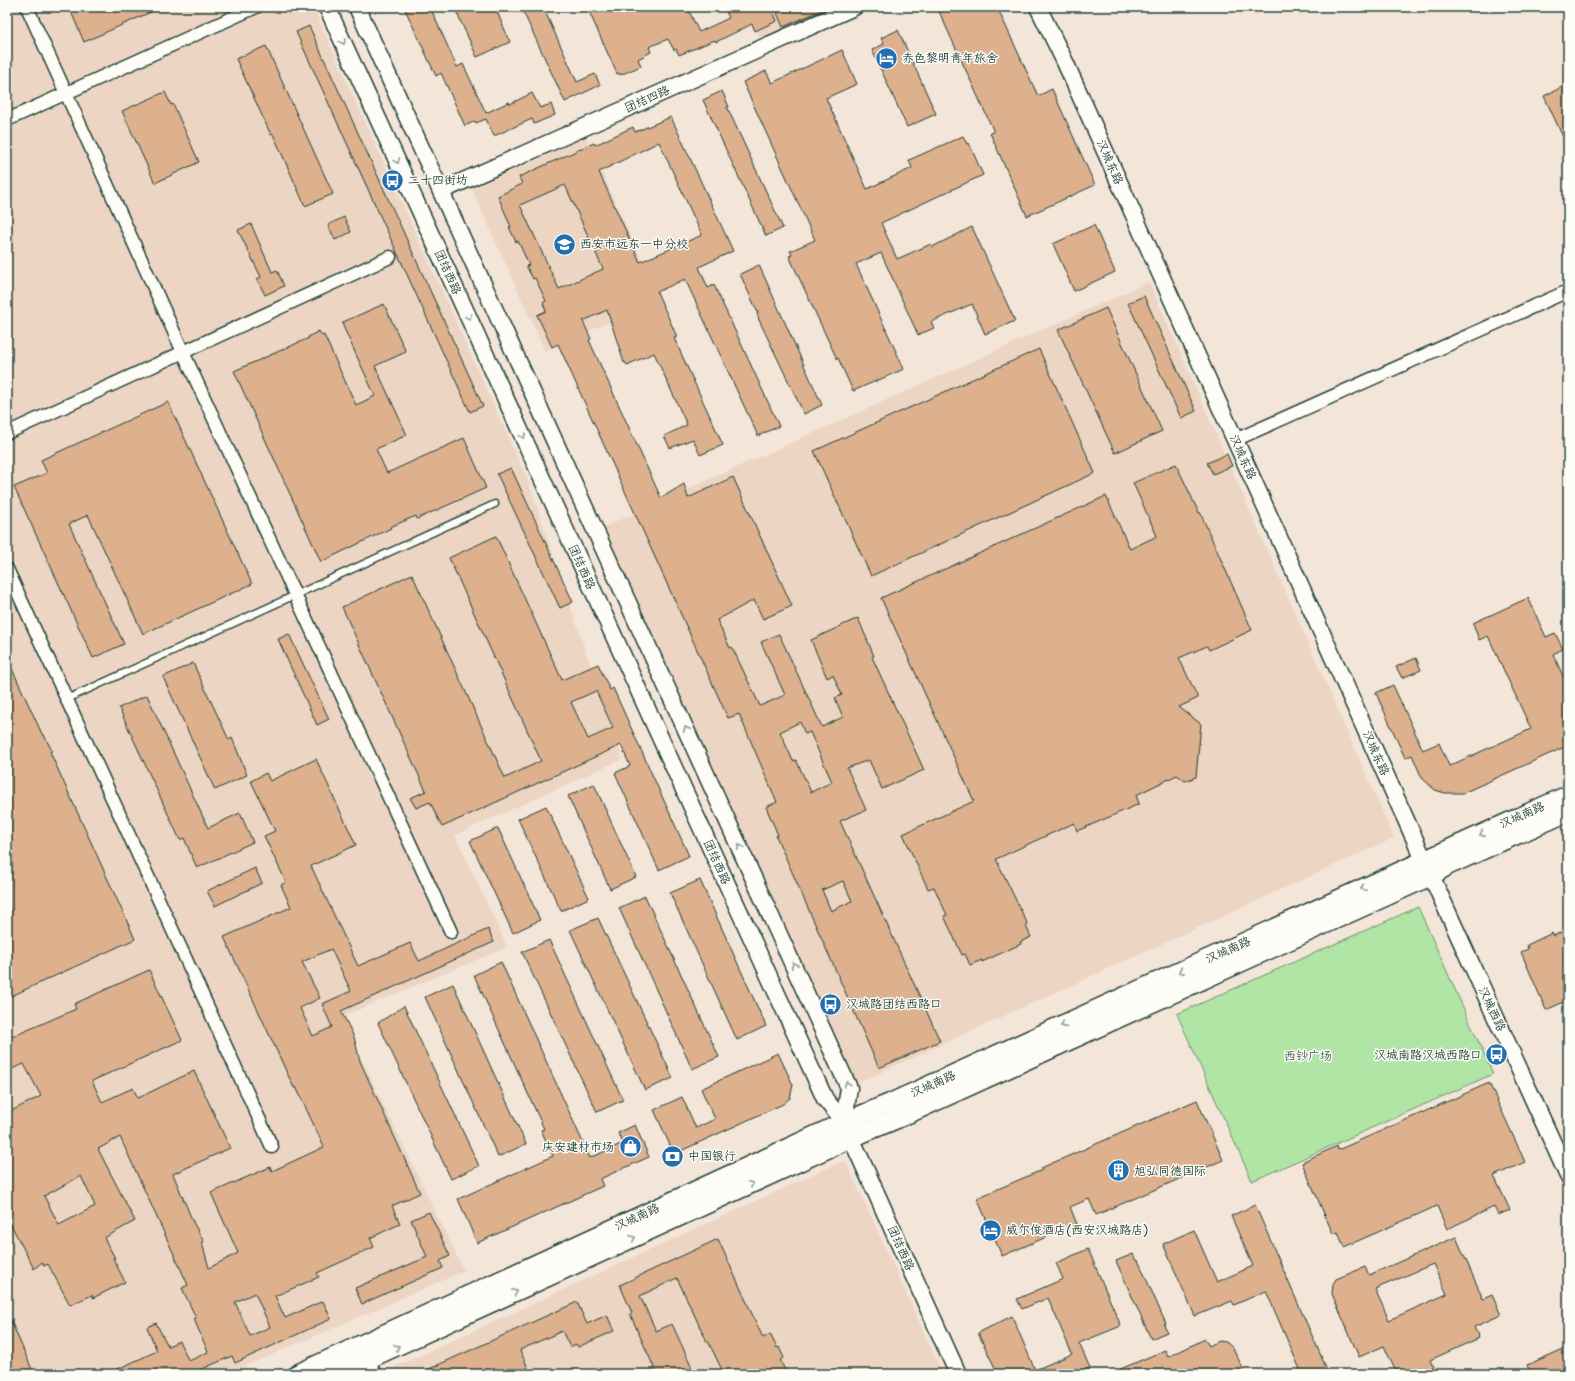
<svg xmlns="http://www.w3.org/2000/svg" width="1575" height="1381" viewBox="0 0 1575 1381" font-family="'Shantell Sans','LXGW WenKai TC',sans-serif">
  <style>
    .built { fill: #ecd5c2 }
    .green { fill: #b1e5a6; stroke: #68916d }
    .building { fill: #ddb08e; stroke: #1f3d34; fill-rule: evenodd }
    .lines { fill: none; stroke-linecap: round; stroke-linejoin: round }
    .service-casing { stroke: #1f3d34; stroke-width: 9 }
    .minor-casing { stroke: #1f3d34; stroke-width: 15 }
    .tertiary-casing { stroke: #1f3d34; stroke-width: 19 }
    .secondary-casing { stroke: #1f3d34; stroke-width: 21 }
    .service { stroke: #fdfcf7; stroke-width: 6 }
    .minor { stroke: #fdfcf7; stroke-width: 12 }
    .tertiary { stroke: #fdfcf7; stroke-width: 16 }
    .secondary { stroke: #fdfcf7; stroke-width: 18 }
    .oneway { stroke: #8e9c96 }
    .labels { text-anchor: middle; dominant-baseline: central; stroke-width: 3; stroke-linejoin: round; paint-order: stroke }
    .poi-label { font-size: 12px; fill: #1f3d34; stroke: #fdfcf7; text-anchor: start }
    .street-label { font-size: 12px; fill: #1f3d34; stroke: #fdfcf7 }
    .park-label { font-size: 12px; fill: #3c5f4b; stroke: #fdfcf7 }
  </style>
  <rect width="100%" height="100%" fill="#f3e5d8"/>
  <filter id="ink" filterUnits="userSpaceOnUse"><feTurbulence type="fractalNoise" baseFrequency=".025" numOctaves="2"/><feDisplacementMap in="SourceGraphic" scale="8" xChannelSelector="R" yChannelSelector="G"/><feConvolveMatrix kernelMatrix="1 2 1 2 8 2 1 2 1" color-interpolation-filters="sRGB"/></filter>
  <g filter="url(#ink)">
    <g class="built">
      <polygon points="7,7 313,7 528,481 622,759 455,835 507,947 341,1017 464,1271 227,1374 7,1374"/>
      <polygon points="747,7 837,7 761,41"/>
      <polygon points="586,137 659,299 545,351 472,189"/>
      <polygon points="1149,282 1394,838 857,1083 604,527"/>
      <polygon points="845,1160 943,1374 380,1374"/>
    </g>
    <polygon class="green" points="1418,907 1493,1074 1252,1181 1177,1014"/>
    <g class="building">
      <polygon points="69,7 162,7 84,42"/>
      <polygon points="404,7 430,7 457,67 463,64 486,113 509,102 510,104 532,93 540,108 551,104 555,115 534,124 532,119 494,136 486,119 476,123 475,121 465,126 441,73 436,76"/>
      <polygon points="464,7 495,7 510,42 477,57 456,11"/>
      <polygon points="521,7 543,7 577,82 595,74 600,85 565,102"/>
      <polygon points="587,7 687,7 699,32 729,18 724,7 771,7 777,21 755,31 752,24 716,42 715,40 679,55 676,49 674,50 668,39 649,47 651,52 638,59 641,66 620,75 619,73 617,74"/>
      <polygon points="791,7 829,7 783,27 777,13"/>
      <polygon points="937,7 997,7 1038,96 1052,89 1095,185 1027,216 990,133 994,132"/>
      <polygon points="309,26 483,406 470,412 296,32"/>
      <polygon points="898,30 936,114 907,127 872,50 884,44 881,38"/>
      <polygon points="266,46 333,194 305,206 273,134 271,135 236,59"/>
      <polygon points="842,50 857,84 826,98 867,189 912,168 909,160 963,136 967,144 969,143 983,175 881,223 897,259 931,244 932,247 972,227 1015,321 985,334 972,304 931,322 934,328 918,335 881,253 856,264 904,369 853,391 838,358 837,359 829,342 789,256 792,255 790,251 815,240 743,82 766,71 772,83"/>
      <polygon points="1568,84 1568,148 1544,96"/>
      <polygon points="722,91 729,107 727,107 783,228 766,236 703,100"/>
      <polygon points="165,92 171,105 173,104 199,162 155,183 122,111"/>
      <path d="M671,117L733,251L699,267L708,288L714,285L779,426L758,436L685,279L657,292L677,337L674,338L723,445L700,455L693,439L670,448L664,436L687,425L654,353L627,365L625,362L624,363L607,310L583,321L591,339L589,340L661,498L684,484L688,498L733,477L792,606L763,619L754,600L717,620L730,648L732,647L760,706L785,695L761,642L779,634L822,727L843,717L835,698L842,695L833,675L827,678L811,640L858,618L874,656L872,657L924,770L882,789L869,760L847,768L866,810L840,821L940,1041L879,1068L776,836L778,835L766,807L777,802L739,714L728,718L558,344L552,347L537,315L546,311L543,303L546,301L535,278L533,279L526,266L529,265L518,241L516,242L509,227H511L498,196L522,184L519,177L554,161L594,143L595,145L633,127L635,132ZM659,142L702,235L640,262L599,172ZM565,185L603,269L559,289L520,205ZM800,722L805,734L810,732L832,782L811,792L796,760L793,761L780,732ZM843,881L852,901L831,911L822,890Z"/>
      <polygon points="344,217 351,232 335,240 328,225"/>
      <polygon points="251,224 272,272 277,270 284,286 265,295 257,279 261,277 238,230"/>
      <polygon points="1094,225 1115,272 1074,291 1053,244"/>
      <polygon points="759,265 822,405 804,414 759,320 757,313 758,313 740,274"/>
      <polygon points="1144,296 1196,411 1181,418 1128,303"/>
      <polygon points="384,304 406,352 375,366 407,435 376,449 387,473 464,438 486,488 417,519 416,516 390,527 391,528 321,562 234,371 309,338 308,337 319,331 322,336 324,335 356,405 375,396 343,326 343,322"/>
      <polygon points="1106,308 1162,431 1115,453 1058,330"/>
      <polygon points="1039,349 1095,473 871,576 814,451"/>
      <polygon points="168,402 252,584 143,634 88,515 69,524 124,644 93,658 14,487 47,473 41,460"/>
      <polygon points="1227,454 1232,466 1213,474 1207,463"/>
      <polygon points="1176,464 1199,513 1200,512 1252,630 1209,650 1207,646 1179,658 1198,698 1179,707 1201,724 1196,777 1185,781 1177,775 1136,795 1139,804 1077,831 1074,823 996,859 1028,925 1026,926 1031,937 1020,942 1021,944 982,962 982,960 970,965 965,954 962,955 944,916 947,915 934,887 928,889 903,834 974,801 881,598 1106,496 1130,549 1157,536 1133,483"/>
      <polygon points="511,468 573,602 560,608 497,474"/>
      <path d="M496,536L562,680L598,664L610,690L613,688L689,856L659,870L615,773L630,766L621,745L442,827L430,802L416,808L410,798L426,791L342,607L412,574L505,778L541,761L449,558ZM596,691L613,728L588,739L571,702Z"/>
      <polygon points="1528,598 1546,637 1555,633 1563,649 1553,654 1568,687 1568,744 1567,746 1463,793 1445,793 1435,790 1422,778 1412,755 1405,758 1376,693 1393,685 1423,750 1439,743 1449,766 1531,729 1488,636 1479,640 1473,623"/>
      <polygon points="289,634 329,719 317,725 278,639"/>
      <polygon points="7,658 43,736 44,735 52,751 50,752 135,939 7,998"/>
      <polygon points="1416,658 1421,670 1402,678 1396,667"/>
      <polygon points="193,663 229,740 232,738 247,775 215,790 163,677"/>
      <polygon points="147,695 208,828 240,813 253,842 197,868 184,838 180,840 119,708"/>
      <path d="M316,759L356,845L311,866L358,966L410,943L419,961L488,929L494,942L341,1011L354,1037L360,1061L420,1193L392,1206L400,1224L370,1238L374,1247L317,1273L319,1277L275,1296L285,1318L323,1301L331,1319L235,1363L232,1356L191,1374H107L157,1351L147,1327L156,1323L168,1346L179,1341L189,1361L208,1352L194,1319L196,1318L182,1288L188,1285L120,1137L98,1149L135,1221L104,1238L115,1258H113L125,1282L93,1298L92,1295L70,1305L48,1264L44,1266L42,1262L34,1269L7,1217V1113L41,1096L24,1064L7,1071V1039L76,1009L74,1004L149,970L182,1040L92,1081L102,1102L133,1088L138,1098L194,1071L230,1148L173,1174L193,1222L204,1242L202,1243L209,1268L238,1253L211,1193L270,1167L272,1171L324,1147L296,1087L294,1088L224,937L291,907L281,885L286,882L264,836L275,831L251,781L266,773L270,781ZM331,949L351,991L322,1004L332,1027L313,1036L300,1008L320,998L302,962ZM81,1176L95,1206L59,1225L44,1196ZM255,1293L270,1327L250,1336L235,1302Z"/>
      <polygon points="594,784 636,877 610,889 568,796"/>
      <polygon points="546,806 589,898 561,911 518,819"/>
      <polygon points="498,828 540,920 513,933 470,841"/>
      <polygon points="255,868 262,883 215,906 207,891"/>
      <polygon points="700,880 766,1026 737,1040 670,893"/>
      <polygon points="645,896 719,1057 692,1069 619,908"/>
      <polygon points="598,918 673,1078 645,1090 570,930"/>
      <polygon points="1568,929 1568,1000 1546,1010 1521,952 1528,949 1527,945 1552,933 1553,936"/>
      <polygon points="549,940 623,1100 597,1112 522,952"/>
      <polygon points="501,962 590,1158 623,1143 618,1133 635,1125 649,1157 600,1179 603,1186 477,1243 458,1199 553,1156 541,1130 544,1129 474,975"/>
      <polygon points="453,984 526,1144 498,1157 425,997"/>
      <polygon points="404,1006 479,1166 451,1179 378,1023"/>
      <polygon points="778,1053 793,1085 790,1098 783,1104 674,1154 654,1110 682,1097 696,1128 715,1119 701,1089"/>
      <polygon points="1489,1083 1525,1162 1494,1176 1510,1210 1498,1215 1494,1207 1447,1229 1437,1206 1344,1247 1338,1232 1333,1234 1302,1163 1304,1162 1304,1161 1337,1146 1338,1150"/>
      <polygon points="1197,1100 1223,1160 1096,1215 1089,1199 1070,1207 1077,1224 1002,1256 977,1198 1042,1170 1041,1168"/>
      <polygon points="1255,1205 1296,1299 1329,1374 1302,1374 1266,1291 1234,1305 1232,1301 1195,1316 1163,1244 1194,1230 1217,1282 1253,1266 1231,1216"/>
      <polygon points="429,1212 450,1256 440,1261 443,1268 362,1304 355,1288 427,1257 411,1220"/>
      <path d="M1456,1237L1483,1299L1492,1295L1501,1315L1474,1327L1479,1338L1430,1360L1433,1367L1418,1374H1397L1384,1346L1359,1357L1332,1294L1333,1284L1336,1279L1365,1267L1369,1275ZM1433,1264L1447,1294L1389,1320L1375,1289Z"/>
      <polygon points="718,1239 763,1338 770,1334 777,1348 779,1347 784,1358 780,1360 787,1374 724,1374 708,1341 707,1342 677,1278 640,1296 656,1331 672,1324 695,1374 657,1374 630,1314 632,1313 620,1285"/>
      <polygon points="1088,1249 1121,1326 1079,1343 1090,1368 1076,1374 998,1374 978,1333 1012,1316 1035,1370 1072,1354 1048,1298 1022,1309 1017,1299 1063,1279 1056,1263"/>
      <polygon points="1133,1254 1136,1261 1138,1260 1166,1324 1164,1325 1167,1332 1151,1339 1116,1261"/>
      <polygon points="577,1302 587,1324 607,1315 614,1331 578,1347 576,1344 570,1347 562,1331 520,1350 528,1368 515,1374 418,1374"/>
      <polygon points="7,1312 34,1374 7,1374"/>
      <polygon points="1205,1339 1209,1346 1219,1341 1226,1342 1233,1348 1244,1371 1238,1374 1109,1374 1165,1350 1168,1357"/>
      <polygon points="1568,1347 1568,1374 1531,1374 1527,1365"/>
    </g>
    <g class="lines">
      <defs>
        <polyline id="service" points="67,699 495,504"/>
        <g id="minor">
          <polyline points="27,7 183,352 451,932"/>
          <polyline points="7,120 256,7"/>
          <polyline points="7,433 390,257"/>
          <polyline points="1235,440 1568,291"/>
          <polyline points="7,569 272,1147"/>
          <polyline points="365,1354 375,1374"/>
        </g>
        <g id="tertiary">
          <polyline points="327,7 825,1099 844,1122 958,1374"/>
          <polyline points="357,7 849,1088 844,1122"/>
          <polyline points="1038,7 1065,62 1424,860 1568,1176"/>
          <polyline points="441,191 854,7"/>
        </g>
        <g id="secondary">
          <polyline points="297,1374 844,1122 890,1103 1568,795"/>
          <polyline points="336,1374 851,1138 897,1119 1431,876 1447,866 1568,812"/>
        </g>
      </defs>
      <use href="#service" class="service-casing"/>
      <use href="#minor" class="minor-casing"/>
      <use href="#tertiary" class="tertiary-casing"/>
      <use href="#secondary" class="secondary-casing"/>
      <use href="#service" class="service"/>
      <use href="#minor" class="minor"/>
      <use href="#tertiary" class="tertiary"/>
      <use href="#secondary" class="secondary"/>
    </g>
    <defs><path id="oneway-chevron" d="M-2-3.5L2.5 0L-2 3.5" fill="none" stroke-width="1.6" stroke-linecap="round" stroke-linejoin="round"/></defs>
    <g class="oneway">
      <use href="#oneway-chevron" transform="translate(343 42) rotate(66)"/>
      <use href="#oneway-chevron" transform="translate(397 161) rotate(66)"/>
      <use href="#oneway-chevron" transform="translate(469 317) rotate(66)"/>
      <use href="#oneway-chevron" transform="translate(523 436) rotate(66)"/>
      <use href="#oneway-chevron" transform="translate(686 729) rotate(-115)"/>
      <use href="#oneway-chevron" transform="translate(1482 834) rotate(156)"/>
      <use href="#oneway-chevron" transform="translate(740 847) rotate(-115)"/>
      <use href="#oneway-chevron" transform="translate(1363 888) rotate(155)"/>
      <use href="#oneway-chevron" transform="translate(794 965) rotate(-115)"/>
      <use href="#oneway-chevron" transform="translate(1181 971) rotate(156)"/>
      <use href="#oneway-chevron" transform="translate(1063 1025) rotate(156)"/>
      <use href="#oneway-chevron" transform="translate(847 1084) rotate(-107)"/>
      <use href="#oneway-chevron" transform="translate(751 1184) rotate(-25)"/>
      <use href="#oneway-chevron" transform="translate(633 1238) rotate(-25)"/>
      <use href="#oneway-chevron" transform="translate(515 1292) rotate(-25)"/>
      <use href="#oneway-chevron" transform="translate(397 1347) rotate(-25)"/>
    </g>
  </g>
  <defs>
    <symbol id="hotel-disc" viewBox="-11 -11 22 22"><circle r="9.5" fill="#1f6fb2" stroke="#fdfcf7"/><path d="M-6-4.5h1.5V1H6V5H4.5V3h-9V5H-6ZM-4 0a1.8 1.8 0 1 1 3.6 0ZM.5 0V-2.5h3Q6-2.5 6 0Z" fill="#fff"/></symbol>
    <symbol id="bus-disc" viewBox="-11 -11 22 22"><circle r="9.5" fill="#1f6fb2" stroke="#fdfcf7"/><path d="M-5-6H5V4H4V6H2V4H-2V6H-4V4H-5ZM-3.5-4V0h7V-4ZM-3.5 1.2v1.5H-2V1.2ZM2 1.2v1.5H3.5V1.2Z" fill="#fff"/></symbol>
    <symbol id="school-disc" viewBox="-11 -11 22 22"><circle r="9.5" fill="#1f6fb2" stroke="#fdfcf7"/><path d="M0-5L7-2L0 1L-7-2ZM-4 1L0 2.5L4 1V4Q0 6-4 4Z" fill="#fff"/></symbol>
    <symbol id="shop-disc" viewBox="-11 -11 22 22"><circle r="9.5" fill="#1f6fb2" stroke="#fdfcf7"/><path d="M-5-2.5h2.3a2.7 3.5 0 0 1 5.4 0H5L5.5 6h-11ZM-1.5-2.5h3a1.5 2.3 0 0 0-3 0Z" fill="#fff"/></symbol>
    <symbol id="bank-disc" viewBox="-11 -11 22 22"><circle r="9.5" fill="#1f6fb2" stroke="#fdfcf7"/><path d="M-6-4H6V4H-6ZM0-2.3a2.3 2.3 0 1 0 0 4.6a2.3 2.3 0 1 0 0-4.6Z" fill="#fff"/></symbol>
    <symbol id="building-disc" viewBox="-11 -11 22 22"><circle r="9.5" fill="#1f6fb2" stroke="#fdfcf7"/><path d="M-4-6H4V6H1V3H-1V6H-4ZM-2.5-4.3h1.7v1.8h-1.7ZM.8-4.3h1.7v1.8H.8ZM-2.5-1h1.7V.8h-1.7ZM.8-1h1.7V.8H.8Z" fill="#fff"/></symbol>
  </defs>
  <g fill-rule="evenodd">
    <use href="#hotel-disc" x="874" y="46" width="25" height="25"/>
    <use href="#bus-disc" x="380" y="168" width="25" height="25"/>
    <use href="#school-disc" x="552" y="232" width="25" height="25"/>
    <use href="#bus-disc" x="818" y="992" width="25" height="25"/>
    <use href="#bus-disc" x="1484" y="1042" width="25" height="25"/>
    <use href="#shop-disc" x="618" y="1134" width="25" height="25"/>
    <use href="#bank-disc" x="660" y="1144" width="25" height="25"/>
    <use href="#building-disc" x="1106" y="1158" width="25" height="25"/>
    <use href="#hotel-disc" x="978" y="1218" width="25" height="25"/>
  </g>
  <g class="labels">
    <g class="poi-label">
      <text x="902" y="58">赤色黎明青年旅舍</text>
      <text x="408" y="180">二十四街坊</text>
      <text x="580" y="244">西安市远东一中分校</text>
      <text x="846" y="1004">汉城路团结西路口</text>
      <text x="1482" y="1055" text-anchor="end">汉城南路汉城西路口</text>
      <text x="614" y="1147" text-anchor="end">庆安建材市场</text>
      <text x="688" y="1156">中国银行</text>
      <text x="1134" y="1171">旭弘同德国际</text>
      <text x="1006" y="1230">威尔俊酒店(西安汉城路店)</text>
    </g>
    <g class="street-label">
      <text transform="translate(647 99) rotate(-24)">团结四路</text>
      <text transform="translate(1110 162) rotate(66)">汉城东路</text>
      <text transform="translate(448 272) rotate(66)">团结西路</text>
      <text transform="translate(1243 457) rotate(66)">汉城东路</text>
      <text transform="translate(582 567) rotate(66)">团结西路</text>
      <text transform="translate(1376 753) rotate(66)">汉城东路</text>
      <text transform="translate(1522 815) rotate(-24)">汉城南路</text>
      <text transform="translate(717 862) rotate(66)">团结西路</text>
      <text transform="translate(1228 950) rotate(-24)">汉城南路</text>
      <text transform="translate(1492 1009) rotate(65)">汉城西路</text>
      <text transform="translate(933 1084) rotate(-24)">汉城南路</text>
      <text transform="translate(637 1217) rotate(-25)">汉城南路</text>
      <text transform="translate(901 1248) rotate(66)">团结西路</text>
    </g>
    <g class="park-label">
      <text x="1308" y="1056">西钞广场</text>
    </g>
  </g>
  <rect width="1575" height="1381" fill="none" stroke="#fdfcf7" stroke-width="24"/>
  <rect x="12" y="12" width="1551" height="1357" fill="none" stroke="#1f3d34" stroke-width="1.5" filter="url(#ink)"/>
</svg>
